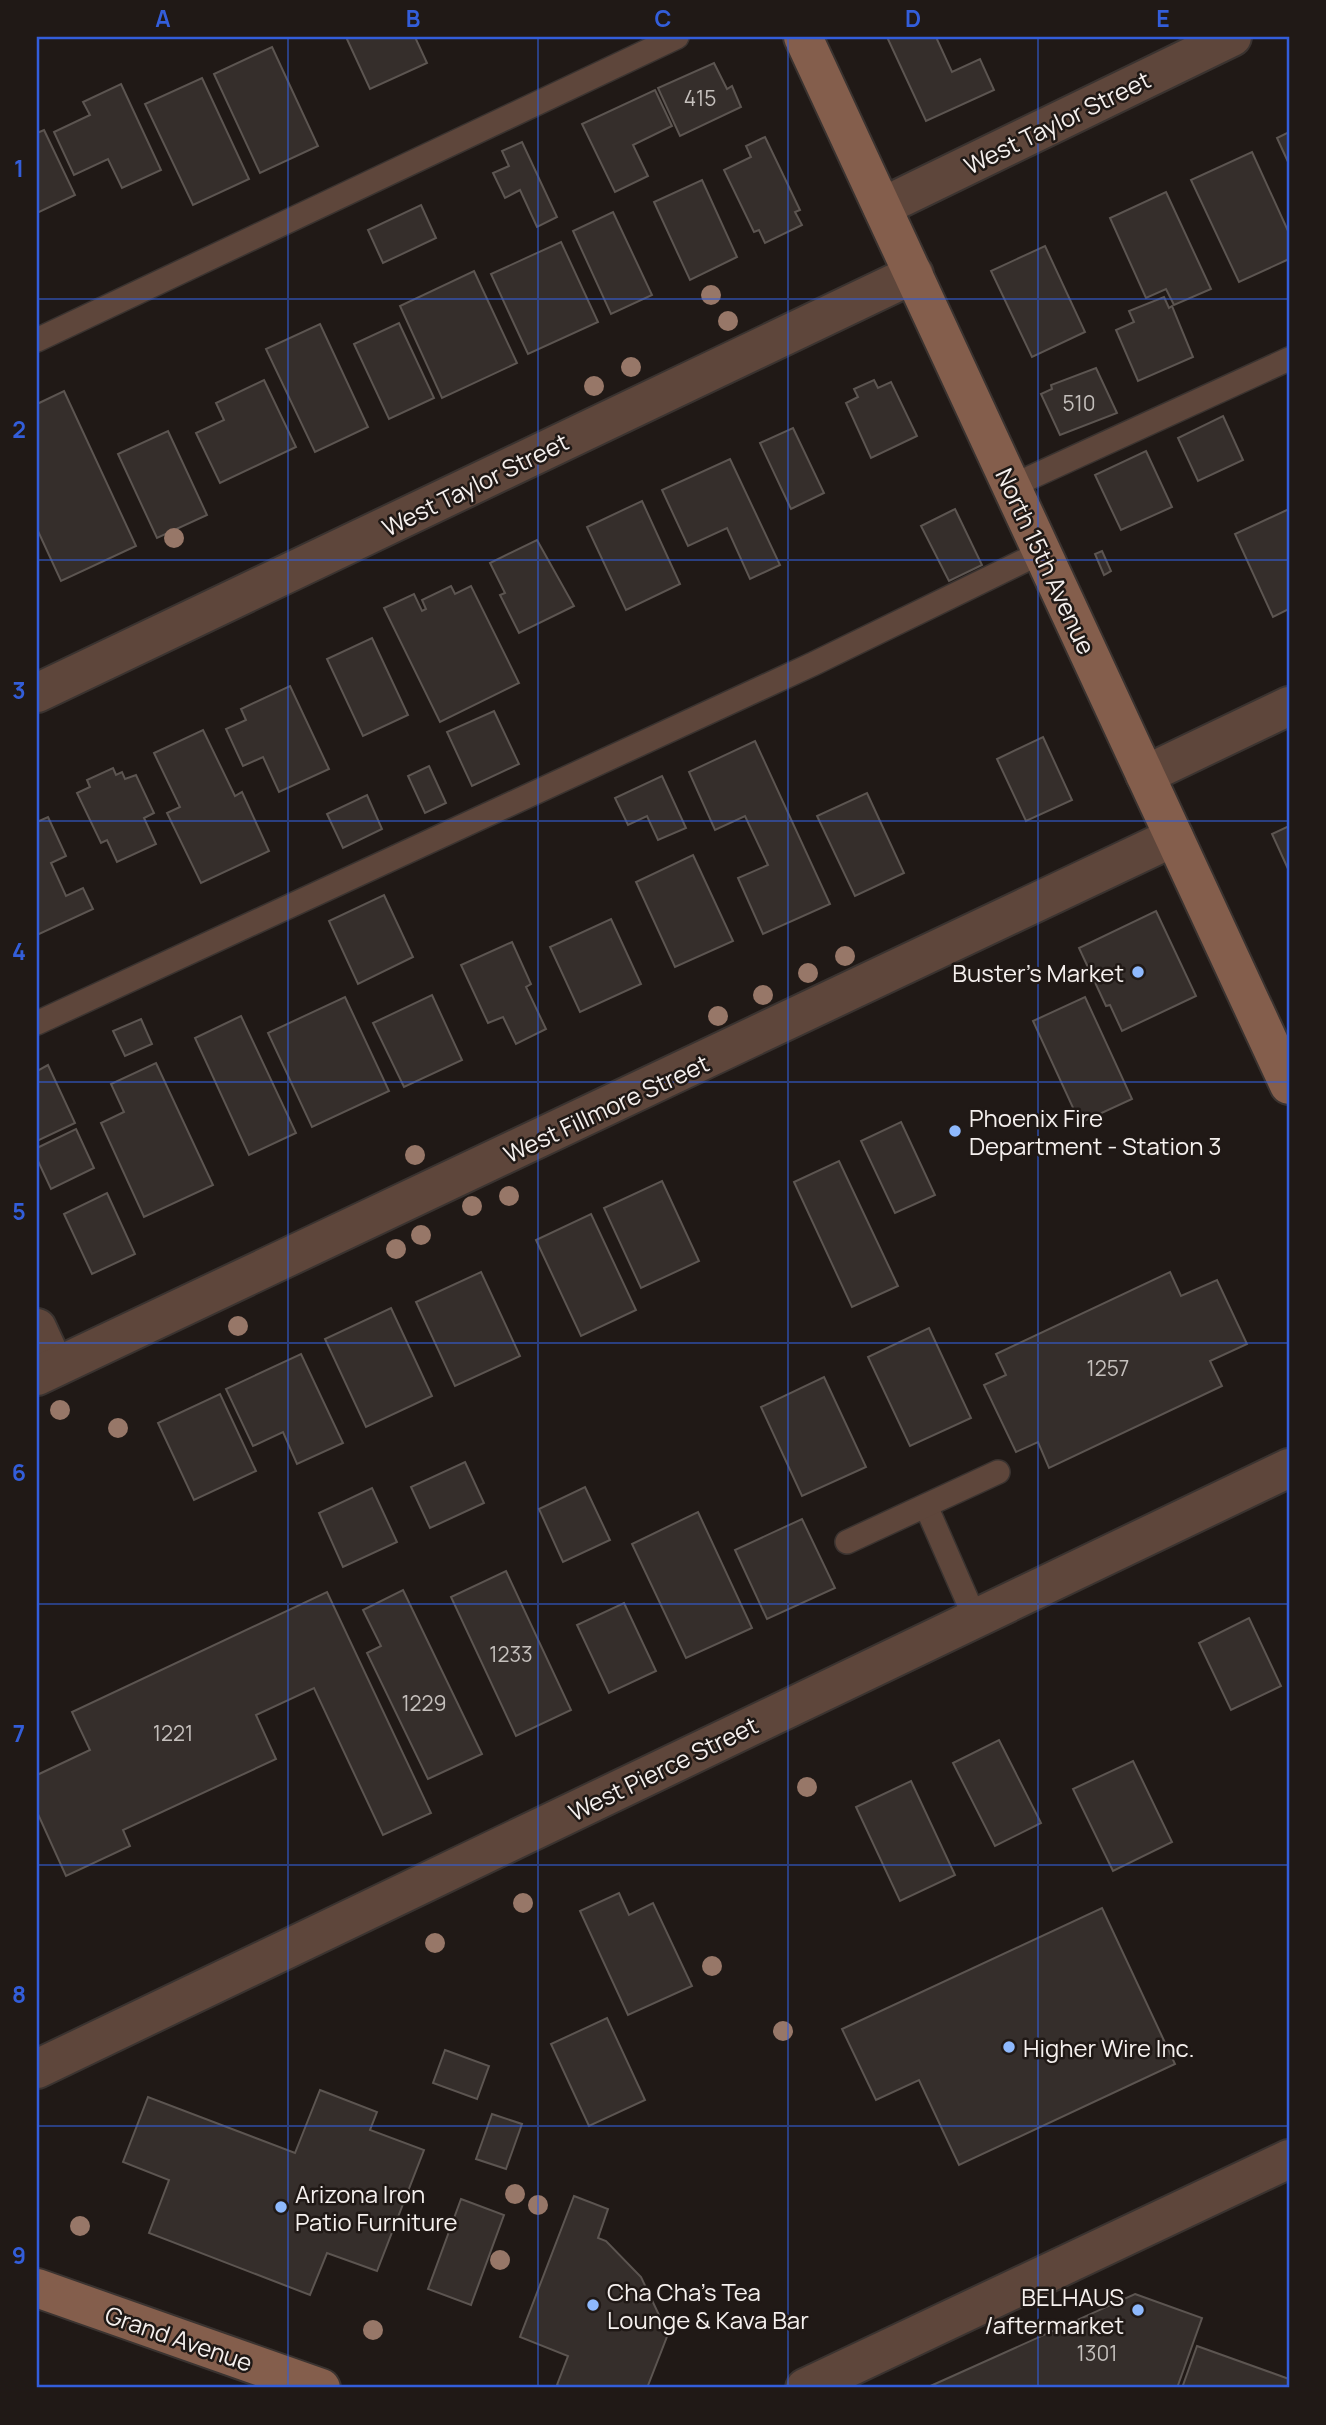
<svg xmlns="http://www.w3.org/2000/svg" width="1326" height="2425" viewBox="0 0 1326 2425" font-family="Manrope,sans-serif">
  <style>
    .building { fill: #352e2b; stroke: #5c5551; stroke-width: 2 }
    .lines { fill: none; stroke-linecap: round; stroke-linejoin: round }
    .lane-casing { stroke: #3a3330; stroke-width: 26 }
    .street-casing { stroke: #3a3330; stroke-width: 42 }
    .secondary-casing { stroke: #3a3330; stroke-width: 42 }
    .lane { stroke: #5e463b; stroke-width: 23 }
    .street { stroke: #5e463b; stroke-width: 38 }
    .secondary { stroke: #845e4c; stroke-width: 38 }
    .tree { fill: #977768 }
    .grid { fill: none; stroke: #335eda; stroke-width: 2; stroke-opacity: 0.55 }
    .poi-dot { fill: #8eb9fd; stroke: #201916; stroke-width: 2.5 }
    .labels { text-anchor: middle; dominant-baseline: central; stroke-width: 5; stroke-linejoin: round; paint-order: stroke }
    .number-label { font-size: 21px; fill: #c5c0bd }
    .street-label { font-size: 24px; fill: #f5f0ee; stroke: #201916 }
    .poi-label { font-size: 24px; fill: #f5f0ee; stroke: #201916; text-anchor: start }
    .neatline { fill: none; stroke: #335eda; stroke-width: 2.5 }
    .grid-label { font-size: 23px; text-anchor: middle; font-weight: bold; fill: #335eda }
  </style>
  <rect width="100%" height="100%" fill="#201916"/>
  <g class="building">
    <polygon points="346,37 415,37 427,63 370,89"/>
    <polygon points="887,37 936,37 952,72 980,59 994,90 926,121"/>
    <polygon points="272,47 318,146 260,173 214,74"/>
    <polygon points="714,63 727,89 732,86 741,107 680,136 658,88"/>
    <polygon points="202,78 249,179 193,205 145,104"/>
    <polygon points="121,84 161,170 122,188 108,159 74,175 54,132 90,115 83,102"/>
    <polygon points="655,90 672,126 633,145 648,176 615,192 582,124"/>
    <polygon points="44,130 75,195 37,213 37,133"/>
    <polygon points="1289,132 1289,164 1277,138"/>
    <polygon points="765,137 800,210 795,212 802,225 765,243 759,230 754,232 724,170 751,157 746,146"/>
    <polygon points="522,142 557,217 537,227 520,190 505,198 493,173 509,166 502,151"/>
    <polygon points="1252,152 1289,233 1289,259 1239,282 1191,180"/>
    <polygon points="702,180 737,257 690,280 654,202"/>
    <polygon points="1166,192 1211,289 1174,305 1166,289 1146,298 1110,218"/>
    <polygon points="421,205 436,238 383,263 368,230"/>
    <polygon points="613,212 652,295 611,314 573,231"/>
    <polygon points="561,242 598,322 528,354 491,274"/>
    <polygon points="1045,246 1085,332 1032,357 991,271"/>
    <polygon points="474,271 517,363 442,398 400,306"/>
    <polygon points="1164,297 1169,308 1172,306 1193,357 1138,381 1116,330 1134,322 1129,311"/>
    <polygon points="399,323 434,398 389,419 354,344"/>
    <polygon points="320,324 368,427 315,452 266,349"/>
    <polygon points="1096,368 1117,413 1060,435 1041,394 1052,389 1051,385"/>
    <polygon points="264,380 296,447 220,483 196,433 224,420 216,403"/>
    <polygon points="874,380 878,388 891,382 917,436 871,458 846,403 858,397 854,389"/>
    <polygon points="64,391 136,546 61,581 37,529 37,404"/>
    <polygon points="1223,416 1243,460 1198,481 1178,438"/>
    <polygon points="793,428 824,493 791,509 760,443"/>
    <polygon points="168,431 207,515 157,538 118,454"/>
    <polygon points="1146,451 1172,507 1121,530 1095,475"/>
    <polygon points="730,459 780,565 750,579 727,528 688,546 662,490"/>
    <polygon points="642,501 680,584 626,610 587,527"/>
    <polygon points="955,509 982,565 949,581 921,526"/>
    <polygon points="1289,509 1289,609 1273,617 1235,534"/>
    <polygon points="537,540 574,606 519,633 500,595 505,593 490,563"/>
    <polygon points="1102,551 1111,571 1104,575 1095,554"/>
    <polygon points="451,586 455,594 471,586 519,683 440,722 384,608 414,594 422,611 426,609 422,600"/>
    <polygon points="372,638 408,715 363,736 327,659"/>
    <polygon points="290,686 329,769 279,792 263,757 243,766 226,729 246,720 241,709"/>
    <polygon points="494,711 519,764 472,786 447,732"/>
    <polygon points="203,730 235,796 242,792 269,851 201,883 167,813 180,807 154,753"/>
    <polygon points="1043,737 1072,800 1026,821 997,759"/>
    <polygon points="755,741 830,904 763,934 738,878 768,865 745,816 715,830 689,772"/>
    <polygon points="429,766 446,803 425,813 408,776"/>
    <polygon points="113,768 116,775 122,772 125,779 136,775 154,813 144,818 156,844 117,862 107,840 101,843 77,793 90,787 87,780"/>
    <polygon points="662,776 686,828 658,840 647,816 628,825 615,798"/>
    <polygon points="867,793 904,873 855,896 817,816"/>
    <polygon points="367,795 382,829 343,848 327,814"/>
    <polygon points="48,817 66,856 51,863 66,896 83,888 93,909 37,935 37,822"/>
    <polygon points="1289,826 1289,871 1272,834"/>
    <polygon points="693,855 733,941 675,967 636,882"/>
    <polygon points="384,895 413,957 358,984 329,921"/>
    <polygon points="1156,911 1196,996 1122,1031 1110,1005 1106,1006 1079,948"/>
    <polygon points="611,919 641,984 580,1012 550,947"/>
    <polygon points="512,942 531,984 526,987 546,1029 516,1044 503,1017 488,1023 461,965"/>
    <polygon points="432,995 462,1060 404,1087 373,1023"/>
    <polygon points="345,997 389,1091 312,1127 268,1033"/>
    <polygon points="1085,997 1132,1099 1080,1123 1033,1021"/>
    <polygon points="241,1016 296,1133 249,1155 195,1038"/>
    <polygon points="141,1019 152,1044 125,1056 113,1031"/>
    <polygon points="156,1063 213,1185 144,1217 101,1123 124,1112 111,1084"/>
    <polygon points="48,1065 75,1123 37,1141 37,1071"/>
    <polygon points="901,1122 935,1195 895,1213 861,1141"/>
    <polygon points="76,1129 94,1168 51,1189 37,1159 37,1148"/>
    <polygon points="839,1161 898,1286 852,1307 794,1182"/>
    <polygon points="662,1181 699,1261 641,1288 604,1208"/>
    <polygon points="107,1193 135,1254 92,1274 64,1214"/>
    <polygon points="591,1214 636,1310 581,1336 536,1240"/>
    <polygon points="481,1272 520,1356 455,1386 416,1302"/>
    <polygon points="1170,1272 1181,1296 1217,1280 1247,1344 1210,1361 1222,1386 1049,1468 1038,1442 1016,1452 984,1385 1006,1375 996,1354"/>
    <polygon points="391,1308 432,1396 366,1427 325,1339"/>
    <polygon points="929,1328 971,1418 910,1446 868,1357"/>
    <polygon points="301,1354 343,1443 297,1464 283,1432 253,1446 226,1389"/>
    <polygon points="824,1377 866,1467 802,1496 761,1407"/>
    <polygon points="220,1394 256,1471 194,1500 158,1423"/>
    <polygon points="465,1462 484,1503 430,1528 411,1487"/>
    <polygon points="585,1487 610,1540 563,1562 539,1509"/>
    <polygon points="372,1488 397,1542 343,1567 319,1513"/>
    <polygon points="698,1512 752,1628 686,1658 632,1544"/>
    <polygon points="802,1519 835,1588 767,1619 735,1550"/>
    <polygon points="506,1571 571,1710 516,1736 451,1597"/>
    <polygon points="403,1590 482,1754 428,1779 367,1653 381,1646 363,1610"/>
    <polygon points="327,1592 431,1813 383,1835 314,1688 256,1715 276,1759 123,1830 130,1846 66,1876 37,1812 37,1775 90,1750 72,1712"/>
    <polygon points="624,1603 656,1671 609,1693 577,1625"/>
    <polygon points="1249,1618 1281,1686 1231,1710 1199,1643"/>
    <polygon points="999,1740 1041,1823 995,1846 953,1763"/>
    <polygon points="1133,1761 1172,1842 1113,1871 1073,1789"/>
    <polygon points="911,1781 955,1875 900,1901 856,1807"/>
    <polygon points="619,1893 629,1915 653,1903 692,1986 628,2015 580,1911"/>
    <polygon points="1102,1908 1175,2064 959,2165 919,2080 876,2100 842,2029"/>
    <polygon points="607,2018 645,2100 589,2126 551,2044"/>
    <polygon points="445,2050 489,2066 477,2099 433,2083"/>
    <polygon points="320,2090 377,2112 370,2130 424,2150 377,2271 327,2253 310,2295 149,2233 169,2180 123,2162 148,2097 295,2153"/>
    <polygon points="492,2114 522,2124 506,2169 476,2159"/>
    <polygon points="574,2196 608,2209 598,2238 606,2241 641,2277 668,2334 647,2388 564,2388 557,2385 568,2356 520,2337"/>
    <polygon points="461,2199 504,2215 471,2305 428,2289"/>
    <polygon points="1135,2294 1202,2318 1177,2388 926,2388"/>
    <polygon points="1197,2346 1289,2379 1289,2388 1182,2388"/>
  </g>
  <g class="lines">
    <defs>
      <g id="lane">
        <polyline points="37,340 677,37"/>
        <polyline points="1012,486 1289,359"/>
        <polyline points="37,1023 813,664 1042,552"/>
        <polyline points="926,1506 975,1618"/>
        <polyline points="847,1542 998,1472"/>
      </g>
      <g id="street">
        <polyline points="882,207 1232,37"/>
        <polyline points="37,693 914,274"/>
        <polyline points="1145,775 1289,706"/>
        <polyline points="37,1328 55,1367"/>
        <polyline points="37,1376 1174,837"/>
        <polyline points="37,2069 1289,1468"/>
        <polyline points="805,2388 1289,2159"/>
      </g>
      <g id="secondary">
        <polyline points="803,37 1289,1085"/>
        <polyline points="37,2288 321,2388"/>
      </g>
    </defs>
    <use href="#lane" class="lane-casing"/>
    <use href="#street" class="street-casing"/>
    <use href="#secondary" class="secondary-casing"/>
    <use href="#lane" class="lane"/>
    <use href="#street" class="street"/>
    <use href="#secondary" class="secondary"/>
  </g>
  <g class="tree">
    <circle cx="711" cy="295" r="10"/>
    <circle cx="728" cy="321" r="10"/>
    <circle cx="631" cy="367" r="10"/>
    <circle cx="594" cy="386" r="10"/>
    <circle cx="174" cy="538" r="10"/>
    <circle cx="845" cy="956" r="10"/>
    <circle cx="808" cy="973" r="10"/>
    <circle cx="763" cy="995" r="10"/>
    <circle cx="718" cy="1016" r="10"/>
    <circle cx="415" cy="1155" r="10"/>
    <circle cx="509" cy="1196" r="10"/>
    <circle cx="472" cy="1206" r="10"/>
    <circle cx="421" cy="1235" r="10"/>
    <circle cx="396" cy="1249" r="10"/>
    <circle cx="238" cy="1326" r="10"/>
    <circle cx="60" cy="1410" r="10"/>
    <circle cx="118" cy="1428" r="10"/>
    <circle cx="807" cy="1787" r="10"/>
    <circle cx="523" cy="1903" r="10"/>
    <circle cx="435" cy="1943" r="10"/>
    <circle cx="712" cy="1966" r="10"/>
    <circle cx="783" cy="2031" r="10"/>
    <circle cx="515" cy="2194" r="10"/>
    <circle cx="538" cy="2205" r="10"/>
    <circle cx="80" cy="2226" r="10"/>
    <circle cx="500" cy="2260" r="10"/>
    <circle cx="373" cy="2330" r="10"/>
  </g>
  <path class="grid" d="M288,37V2388M538,37V2388M788,37V2388M1038,37V2388M37,299H1289M37,560H1289M37,821H1289M37,1082H1289M37,1343H1289M37,1604H1289M37,1865H1289M37,2126H1289"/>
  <g class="poi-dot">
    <circle cx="1138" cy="972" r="7"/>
    <circle cx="955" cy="1131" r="7"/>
    <circle cx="1009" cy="2047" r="7"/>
    <circle cx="281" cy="2207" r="7"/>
    <circle cx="593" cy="2305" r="7"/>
    <circle cx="1138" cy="2310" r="7"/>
  </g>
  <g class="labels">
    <g class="number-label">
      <text x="700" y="98">415</text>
      <text x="1079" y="403">510</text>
      <text x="1108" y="1368">1257</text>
      <text x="511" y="1654">1233</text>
      <text x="424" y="1703">1229</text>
      <text x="173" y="1733">1221</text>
      <text x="1097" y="2353">1301</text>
    </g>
    <g class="street-label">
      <text transform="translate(1057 122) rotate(-26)">West Taylor Street</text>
      <text transform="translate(475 484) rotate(-26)">West Taylor Street</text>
      <text transform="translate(1046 561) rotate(65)">North 15th Avenue</text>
      <text transform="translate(606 1108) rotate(-25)">West Fillmore Street</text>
      <text transform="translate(663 1768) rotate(-26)">West Pierce Street</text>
      <text transform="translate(179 2338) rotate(19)">Grand Avenue</text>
    </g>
    <g class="poi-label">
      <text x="1124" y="972" text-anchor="end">Buster's Market</text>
      <text x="969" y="1117">Phoenix Fire<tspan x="969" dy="28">Department - Station 3</tspan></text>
      <text x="1023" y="2047">Higher Wire Inc.</text>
      <text x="295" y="2193">Arizona Iron<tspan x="295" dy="28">Patio Furniture</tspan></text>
      <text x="607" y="2291">Cha Cha's Tea<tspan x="607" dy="28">Lounge &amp; Kava Bar</tspan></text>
      <text x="1124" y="2296" text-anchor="end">BELHAUS<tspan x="1124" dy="28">/aftermarket</tspan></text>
    </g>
  </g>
  <rect width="1326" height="2425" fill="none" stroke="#201916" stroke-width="77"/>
  <rect x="38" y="38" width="1250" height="2348" class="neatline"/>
  <g class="grid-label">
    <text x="163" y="27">A</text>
    <text x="413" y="27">B</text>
    <text x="663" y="27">C</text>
    <text x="913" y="27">D</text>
    <text x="1163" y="27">E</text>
    <text x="19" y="177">1</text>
    <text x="19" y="438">2</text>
    <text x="19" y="699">3</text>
    <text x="19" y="960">4</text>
    <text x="19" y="1220">5</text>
    <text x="19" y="1481">6</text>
    <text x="19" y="1742">7</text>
    <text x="19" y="2003">8</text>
    <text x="19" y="2264">9</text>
  </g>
</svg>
